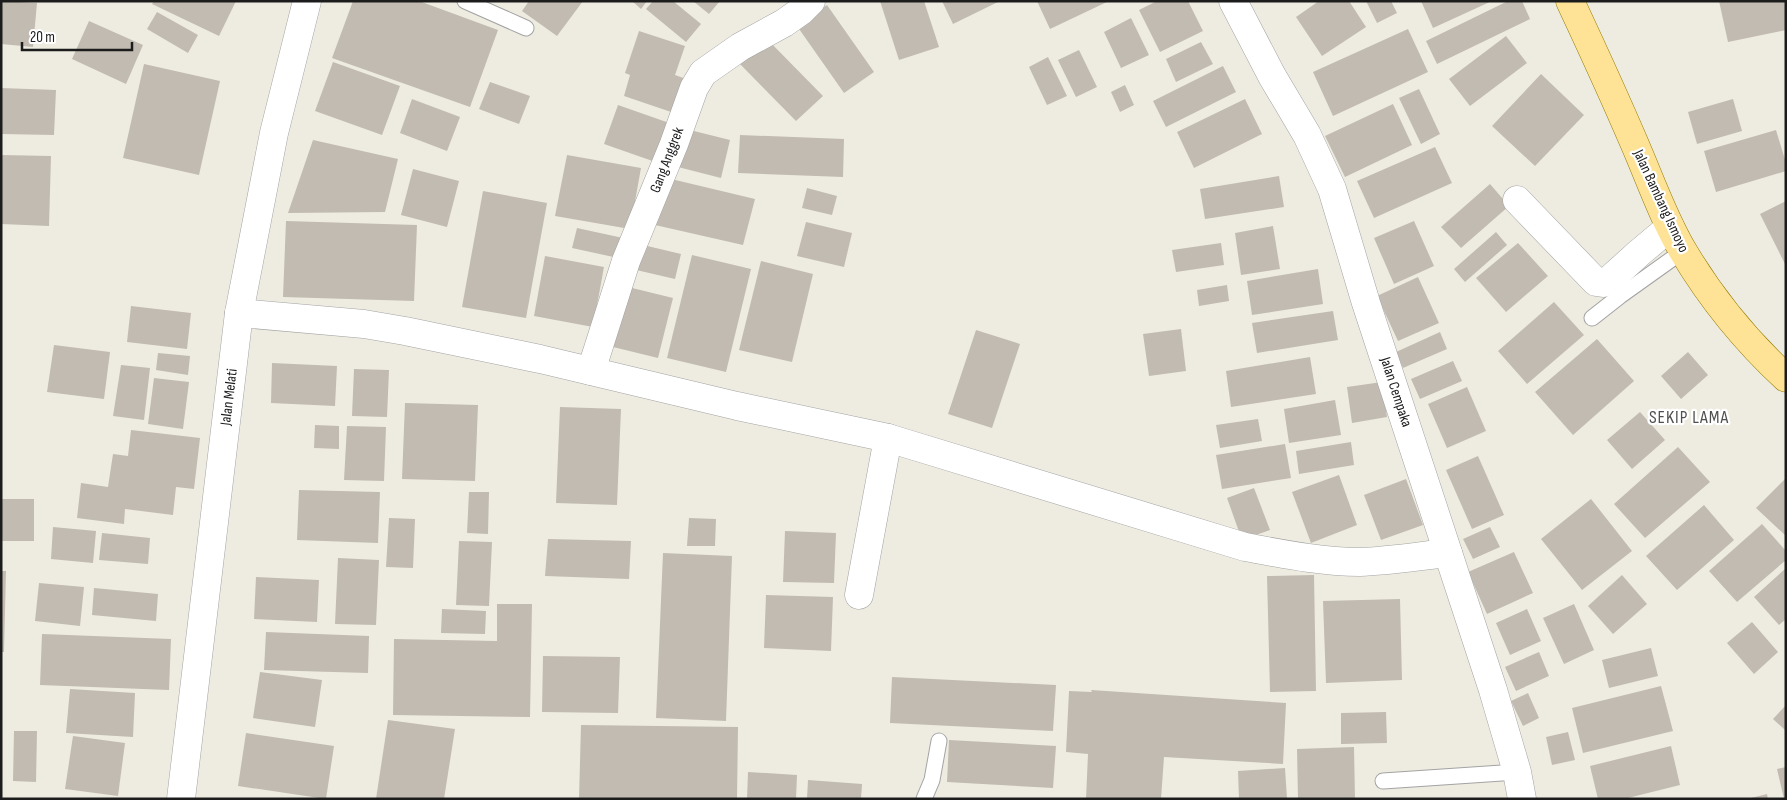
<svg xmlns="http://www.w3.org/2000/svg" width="1787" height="800" font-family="'Sofia Sans Condensed',sans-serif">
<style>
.building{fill:#c2bbb1}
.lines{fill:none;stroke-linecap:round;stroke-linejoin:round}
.service-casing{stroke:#a3a3a3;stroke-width:17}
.minor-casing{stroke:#a3a3a3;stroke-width:29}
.primary-casing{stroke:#947c00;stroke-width:29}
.service{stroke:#fff;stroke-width:15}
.minor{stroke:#fff;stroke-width:28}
.primary{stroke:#fee396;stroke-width:28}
.labels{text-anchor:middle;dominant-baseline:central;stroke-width:4.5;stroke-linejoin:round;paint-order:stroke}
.street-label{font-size:15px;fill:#1c1c1c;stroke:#fff}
.quarter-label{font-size:18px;letter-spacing:1px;fill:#4f4f4f;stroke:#fff}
</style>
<rect width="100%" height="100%" fill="#eeece1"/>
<g class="building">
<path d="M 1,1 L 37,3 L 33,47 L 1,44 Z"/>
<path d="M 154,1 L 236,1 L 219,36 L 152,4 Z"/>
<path d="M 353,1 L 419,1 L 498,30 L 470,107 L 332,58 Z"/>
<path d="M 529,1 L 583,1 L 557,36 L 522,11 Z"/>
<path d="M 632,1 L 647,1 L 641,9 Z"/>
<path d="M 653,1 L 673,1 L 701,24 L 686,42 L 646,9 Z"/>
<path d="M 693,1 L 720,1 L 709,14 Z"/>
<path d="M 880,1 L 924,1 L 939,47 L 899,60 Z"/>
<path d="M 942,1 L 1000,1 L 953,24 Z"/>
<path d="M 1037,1 L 1109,1 L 1050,29 Z"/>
<path d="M 1157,1 L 1188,1 L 1203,31 L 1160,52 L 1139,10 Z"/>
<path d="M 1319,1 L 1349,1 L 1366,27 L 1322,56 L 1296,17 Z"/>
<path d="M 1366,1 L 1391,1 L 1397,13 L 1377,23 Z"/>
<path d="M 1421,1 L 1492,1 L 1433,28 Z"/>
<path d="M 1508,1 L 1522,1 L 1530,19 L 1437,64 L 1426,41 Z"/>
<path d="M 1719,1 L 1786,1 L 1786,30 L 1728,42 Z"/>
<path d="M 827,5 L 874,72 L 844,93 L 797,26 Z"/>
<path d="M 157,12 L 198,35 L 188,53 L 147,29 Z"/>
<path d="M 1131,18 L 1149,55 L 1121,68 L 1104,32 Z"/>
<path d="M 89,21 L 143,45 L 126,84 L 72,59 Z"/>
<path d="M 1408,29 L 1428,72 L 1333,116 L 1313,72 Z"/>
<path d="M 639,31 L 685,46 L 675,75 L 689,80 L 677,114 L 624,96 L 630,75 L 625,73 Z"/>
<path d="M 1506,36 L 1527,63 L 1470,106 L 1449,79 Z"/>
<path d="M 766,38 L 823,96 L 796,121 L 740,64 Z"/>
<path d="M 1201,42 L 1213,64 L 1176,82 L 1166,59 Z"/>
<path d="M 1079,50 L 1097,87 L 1076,97 L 1058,60 Z"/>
<path d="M 1048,57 L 1067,96 L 1047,105 L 1029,67 Z"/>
<path d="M 333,62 L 400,86 L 382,135 L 315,111 Z"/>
<path d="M 144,64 L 220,81 L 199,175 L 123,158 Z"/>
<path d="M 1223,66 L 1236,92 L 1166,127 L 1153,101 Z"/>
<path d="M 1541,74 L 1584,115 L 1535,166 L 1492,126 Z"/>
<path d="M 490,82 L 530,96 L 519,124 L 479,109 Z"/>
<path d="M 1125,85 L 1134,105 L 1120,112 L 1111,92 Z"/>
<path d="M 1,88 L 56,90 L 54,135 L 1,134 Z"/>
<path d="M 1419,89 L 1440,134 L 1421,144 L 1399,98 Z"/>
<path d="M 412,99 L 460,117 L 447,151 L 400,133 Z"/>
<path d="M 1245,99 L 1262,134 L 1194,168 L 1177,132 Z"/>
<path d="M 1733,99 L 1742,131 L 1697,144 L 1688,112 Z"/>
<path d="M 1393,104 L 1412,145 L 1345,177 L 1325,136 Z"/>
<path d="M 618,105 L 675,125 L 661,164 L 604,144 Z"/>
<path d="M 686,129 L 730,140 L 721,178 L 678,167 Z"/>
<path d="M 1776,130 L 1786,163 L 1786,171 L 1716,192 L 1704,151 Z"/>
<path d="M 740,135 L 844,139 L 843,177 L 738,173 Z"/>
<path d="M 313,140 L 398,159 L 385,212 L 288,213 Z"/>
<path d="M 1435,147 L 1452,183 L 1374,218 L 1357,181 Z"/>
<path d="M 1,155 L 51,156 L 49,226 L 1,224 Z"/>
<path d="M 567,155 L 641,168 L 630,229 L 555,216 Z"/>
<path d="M 413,169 L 459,181 L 447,227 L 401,215 Z"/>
<path d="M 1279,176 L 1284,207 L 1205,219 L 1200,189 Z"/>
<path d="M 667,178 L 755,199 L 743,245 L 655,225 Z"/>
<path d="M 1490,184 L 1509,206 L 1461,248 L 1441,227 Z"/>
<path d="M 807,188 L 837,196 L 832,215 L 802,208 Z"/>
<path d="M 483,191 L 547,203 L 526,318 L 462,307 Z"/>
<path d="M 1786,201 L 1786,266 L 1760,214 Z"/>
<path d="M 286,221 L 417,225 L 414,301 L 283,297 Z"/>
<path d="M 1414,221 L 1434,266 L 1394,284 L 1374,238 Z"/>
<path d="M 806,222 L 852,233 L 844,267 L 797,256 Z"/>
<path d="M 1273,226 L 1280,269 L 1241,275 L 1235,233 Z"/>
<path d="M 577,228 L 623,238 L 618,258 L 572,248 Z"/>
<path d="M 1496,232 L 1507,245 L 1465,282 L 1454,269 Z"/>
<path d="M 1221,243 L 1224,265 L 1176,272 L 1172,250 Z"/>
<path d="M 1518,243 L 1548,276 L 1506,312 L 1476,278 Z"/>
<path d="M 639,244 L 681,254 L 675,279 L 632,269 Z"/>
<path d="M 692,255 L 751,269 L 726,372 L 667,358 Z"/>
<path d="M 545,256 L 604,267 L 593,327 L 534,316 Z"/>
<path d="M 761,261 L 813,274 L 792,362 L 739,350 Z"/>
<path d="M 1318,269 L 1323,304 L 1252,315 L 1247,281 Z"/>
<path d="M 1418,277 L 1439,323 L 1398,341 L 1377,296 Z"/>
<path d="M 1227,285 L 1229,301 L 1199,306 L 1197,290 Z"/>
<path d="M 624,286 L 673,298 L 658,358 L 609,346 Z"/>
<path d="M 1554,302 L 1584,335 L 1527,384 L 1498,351 Z"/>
<path d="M 131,306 L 191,313 L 187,349 L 127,342 Z"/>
<path d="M 1333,311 L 1338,340 L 1257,353 L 1252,323 Z"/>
<path d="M 1181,329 L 1186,371 L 1149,376 L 1143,334 Z"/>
<path d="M 976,330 L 1020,344 L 992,428 L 948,414 Z"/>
<path d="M 1440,332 L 1447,349 L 1403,368 L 1396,352 Z"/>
<path d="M 1597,339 L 1634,381 L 1573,435 L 1535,392 Z"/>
<path d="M 54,345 L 110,352 L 104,399 L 47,392 Z"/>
<path d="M 1688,352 L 1708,375 L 1681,399 L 1661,376 Z"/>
<path d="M 158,353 L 190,356 L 188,375 L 156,370 Z"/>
<path d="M 1310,357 L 1316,394 L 1231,407 L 1226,371 Z"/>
<path d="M 1453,361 L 1462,381 L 1420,399 L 1411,379 Z"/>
<path d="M 272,363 L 337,366 L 335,406 L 271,403 Z"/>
<path d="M 121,365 L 150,368 L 144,420 L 113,416 Z"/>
<path d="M 354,369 L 389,370 L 387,417 L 352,416 Z"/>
<path d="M 154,378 L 189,382 L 183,429 L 148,424 Z"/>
<path d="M 1382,382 L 1387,417 L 1352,423 L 1347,387 Z"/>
<path d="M 1467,387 L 1486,431 L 1447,448 L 1428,404 Z"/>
<path d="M 1335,400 L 1341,435 L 1289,443 L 1284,409 Z"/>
<path d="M 405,403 L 478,405 L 475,481 L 402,479 Z"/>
<path d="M 560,407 L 621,409 L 617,505 L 556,503 Z"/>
<path d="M 1640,412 L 1665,440 L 1632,469 L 1607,440 Z"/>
<path d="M 1258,419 L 1262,441 L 1220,448 L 1216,425 Z"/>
<path d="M 315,425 L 339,426 L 339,449 L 314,448 Z"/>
<path d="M 347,426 L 386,427 L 384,481 L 344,480 Z"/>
<path d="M 131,430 L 200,438 L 194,489 L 176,487 L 173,515 L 125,509 L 124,524 L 77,518 L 81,483 L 108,487 L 113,454 L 128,456 Z"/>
<path d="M 1351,442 L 1354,465 L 1299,474 L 1296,451 Z"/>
<path d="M 1285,444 L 1291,478 L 1222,489 L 1216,455 Z"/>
<path d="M 1678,447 L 1710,482 L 1645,538 L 1614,504 Z"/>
<path d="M 1478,456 L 1504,515 L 1472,529 L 1446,470 Z"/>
<path d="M 1339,475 L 1357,525 L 1311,543 L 1292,492 Z"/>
<path d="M 1786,478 L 1786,536 L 1756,508 Z"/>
<path d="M 1406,479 L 1423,525 L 1381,540 L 1364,495 Z"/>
<path d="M 1254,488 L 1270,530 L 1242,540 L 1227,498 Z"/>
<path d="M 299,490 L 380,492 L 378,543 L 297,540 Z"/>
<path d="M 469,492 L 489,492 L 488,534 L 467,533 Z"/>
<rect x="1" y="499" width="33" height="42"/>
<path d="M 1591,499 L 1632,551 L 1582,590 L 1541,539 Z"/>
<path d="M 1704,505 L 1734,540 L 1677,590 L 1646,556 Z"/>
<path d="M 389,518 L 415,519 L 413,568 L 386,567 Z"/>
<path d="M 689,518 L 716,519 L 715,546 L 687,546 Z"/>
<path d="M 1762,524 L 1786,551 L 1786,560 L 1737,602 L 1709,571 Z"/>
<path d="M 53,527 L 96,531 L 93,563 L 51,559 Z"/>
<path d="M 1490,527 L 1500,547 L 1473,559 L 1463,539 Z"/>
<path d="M 785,531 L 836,533 L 834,583 L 783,582 Z"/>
<path d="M 102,533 L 150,538 L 148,564 L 99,560 Z"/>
<path d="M 548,539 L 631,541 L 629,579 L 545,576 Z"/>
<path d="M 459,541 L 492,542 L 489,606 L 456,605 Z"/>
<path d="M 1514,552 L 1533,593 L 1487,614 L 1468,572 Z"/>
<path d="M 663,553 L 732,556 L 726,721 L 656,718 Z"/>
<path d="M 338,558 L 379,560 L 376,625 L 335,624 Z"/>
<path d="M 1786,568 L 1786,619 L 1779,625 L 1754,597 Z"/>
<path d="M 1,571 L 6,571 L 4,652 L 1,652 Z"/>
<path d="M 1314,575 L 1316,691 L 1270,692 L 1267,576 Z"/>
<path d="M 1622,575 L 1647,604 L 1613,634 L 1588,606 Z"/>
<path d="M 256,577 L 319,580 L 317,622 L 254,619 Z"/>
<path d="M 39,583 L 84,587 L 80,626 L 35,621 Z"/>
<path d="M 94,588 L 158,594 L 156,621 L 92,615 Z"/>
<path d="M 766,595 L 833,597 L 831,651 L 764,648 Z"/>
<path d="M 1400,599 L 1402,680 L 1326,683 L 1323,601 Z"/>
<path d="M 497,604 L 532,604 L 530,717 L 393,715 L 394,639 L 497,641 Z"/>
<path d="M 1574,604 L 1594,650 L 1564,664 L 1543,618 Z"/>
<path d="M 442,609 L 486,611 L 485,634 L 441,633 Z"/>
<path d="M 1527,609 L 1541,641 L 1510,655 L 1496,623 Z"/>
<path d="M 1752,622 L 1778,652 L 1754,674 L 1727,643 Z"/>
<path d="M 266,632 L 369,636 L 368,673 L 264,670 Z"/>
<path d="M 42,634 L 171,639 L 169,690 L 40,685 Z"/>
<path d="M 1651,648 L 1658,676 L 1609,688 L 1602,660 Z"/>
<path d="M 1539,652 L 1549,676 L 1516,691 L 1505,667 Z"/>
<path d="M 543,656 L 620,657 L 618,713 L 542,712 Z"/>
<path d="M 260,672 L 322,680 L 315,727 L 253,718 Z"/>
<path d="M 892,677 L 1056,685 L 1053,731 L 890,723 Z"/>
<path d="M 1661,686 L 1673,731 L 1583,753 L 1572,708 Z"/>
<path d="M 70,689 L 135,693 L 133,737 L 66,733 Z"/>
<path d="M 1091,690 L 1286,703 L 1283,764 L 1164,757 L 1161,799 L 1086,799 L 1088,754 L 1066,752 L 1069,691 L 1092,692 Z"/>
<path d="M 1528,693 L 1539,718 L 1523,726 L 1511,701 Z"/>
<path d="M 1786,705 L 1786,731 L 1773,719 Z"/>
<path d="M 1386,712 L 1387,743 L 1341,744 L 1341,713 Z"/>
<path d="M 388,720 L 455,729 L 444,799 L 376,799 Z"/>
<path d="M 581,725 L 738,727 L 737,799 L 579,799 Z"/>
<path d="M 14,731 L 37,731 L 36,782 L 13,781 Z"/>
<path d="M 1568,732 L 1575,760 L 1552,765 L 1546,737 Z"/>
<path d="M 246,733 L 334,746 L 326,799 L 238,786 Z"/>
<path d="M 73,736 L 125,743 L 118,796 L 65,789 Z"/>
<path d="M 949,740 L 1056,746 L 1053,788 L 947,782 Z"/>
<path d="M 1671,746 L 1680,785 L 1624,799 L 1598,799 L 1590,766 Z"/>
<path d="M 1354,747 L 1355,799 L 1298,799 L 1297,749 Z"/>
<path d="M 1786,767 L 1786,799 L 1784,799 L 1777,769 Z"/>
<path d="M 1285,768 L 1287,799 L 1239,799 L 1238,771 Z"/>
<path d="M 748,772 L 797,775 L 796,799 L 747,799 Z"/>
<path d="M 808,780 L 862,784 L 861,799 L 807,799 Z"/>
<path d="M 1767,794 L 1768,799 L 1751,799 L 1751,798 Z"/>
</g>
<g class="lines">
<g class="service-casing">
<g id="service">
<path d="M 465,1 L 526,28"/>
<path d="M 1592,318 L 1620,296 L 1683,251"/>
<path d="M 1383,781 L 1517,772"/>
<path d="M 924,799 L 932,780 L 939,741"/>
</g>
</g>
<g class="minor-casing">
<g id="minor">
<path d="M 1233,1 L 1272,76 L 1307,135 L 1332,189 L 1366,303 L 1493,690 L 1517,772 L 1522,799"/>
<path d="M 1517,200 L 1596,282 L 1603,283 L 1608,281 L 1639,253 L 1670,227"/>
<path d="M 239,313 L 364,324 L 405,331 L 540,359 L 737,406 L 888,438 L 1245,547 C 1283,554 1322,562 1360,562 C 1389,561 1419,556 1448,553"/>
<path d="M 591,371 L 626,261 L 674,144 L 694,88 L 703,73 L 740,47 L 784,23 L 801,11 L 811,1"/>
<path d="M 859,595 L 888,438"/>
<path d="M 181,799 L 239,313 L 274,133 L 307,1"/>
</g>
</g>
<g class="primary-casing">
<path id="primary" d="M 1570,1 C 1593,50 1615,98 1636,147 C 1651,182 1664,219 1683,251 C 1711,298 1746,341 1786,378"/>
</g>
<use href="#service" class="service"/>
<use href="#minor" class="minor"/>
<use href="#primary" class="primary"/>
</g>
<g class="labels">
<g class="street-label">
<text transform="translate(667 160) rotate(-69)">Gang Anggrek</text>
<text transform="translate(1661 201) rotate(65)">Jalan Bambang Ismoyo</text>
<text transform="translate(1396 392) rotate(72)">Jalan Cempaka</text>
<text transform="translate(229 397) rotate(-83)">Jalan Melati</text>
</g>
<g class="quarter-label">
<text x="1689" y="417">SEKIP LAMA</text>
</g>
</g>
<rect width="1787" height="800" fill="none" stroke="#1c1c1c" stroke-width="5"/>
<path d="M22 42v8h110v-8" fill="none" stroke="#1c1c1c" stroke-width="2.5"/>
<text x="30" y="42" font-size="15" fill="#1c1c1c" stroke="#ffffff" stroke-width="4" paint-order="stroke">20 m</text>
</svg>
